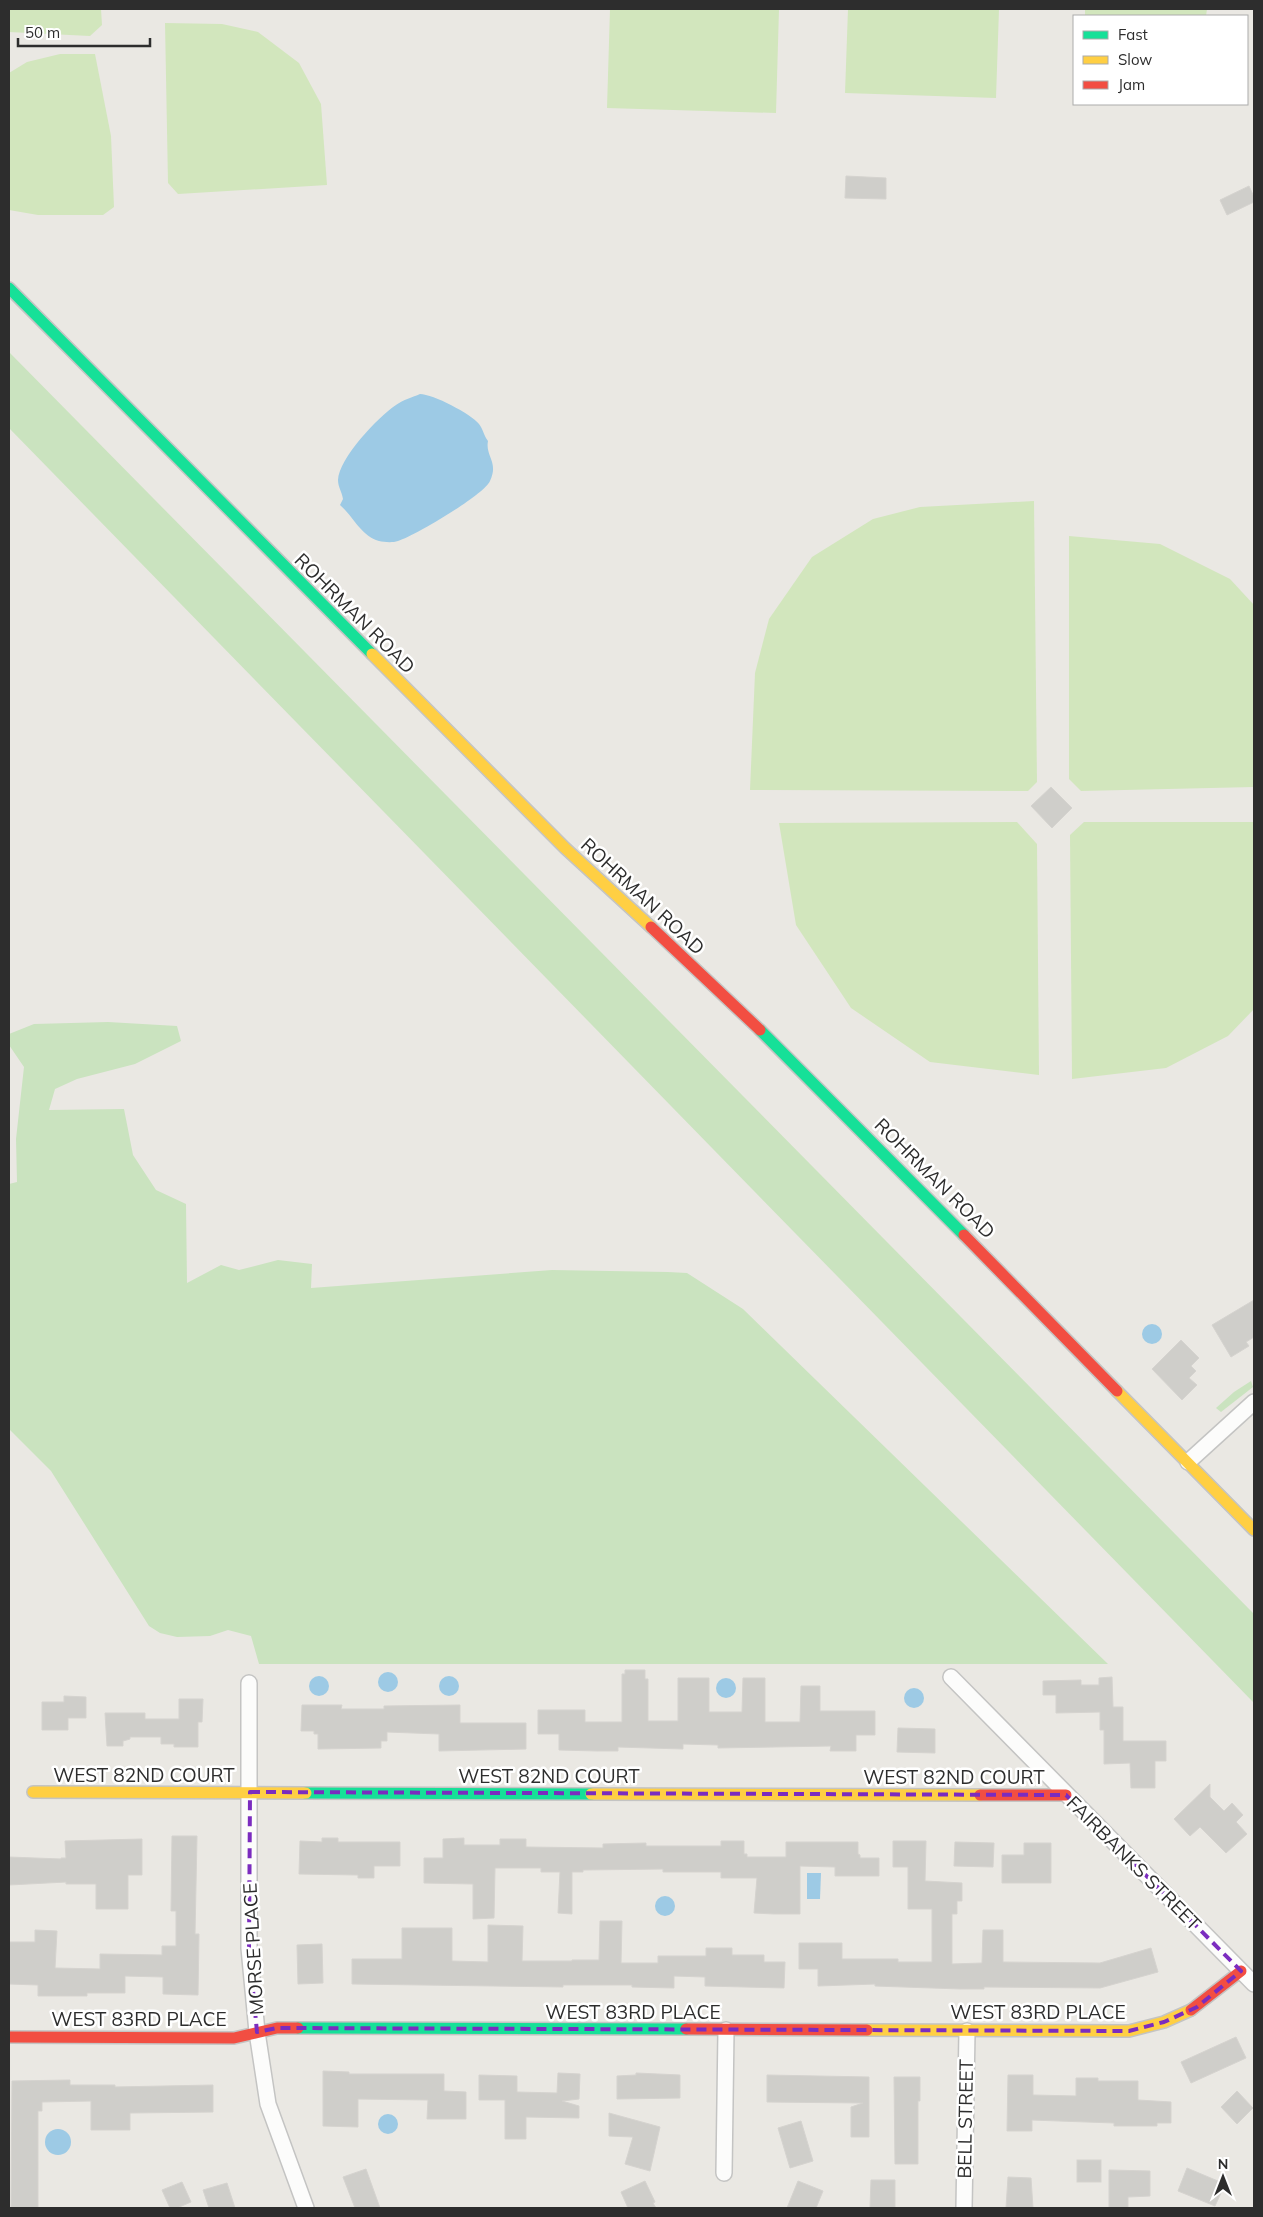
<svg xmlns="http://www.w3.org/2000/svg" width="1263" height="2217" font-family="Mulish,sans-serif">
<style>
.green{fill:#cae3bf}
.pitch{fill:#d2e6bd}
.water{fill:#9dcae5}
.building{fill:#cfceca;stroke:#d5d3cf}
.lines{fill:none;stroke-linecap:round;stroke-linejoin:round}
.street-casing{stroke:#c4c4c3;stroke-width:18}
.fast-casing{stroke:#c4c4c3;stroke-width:14}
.slow-casing{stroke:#c4c4c3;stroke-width:14}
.jam-casing{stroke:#c4c4c3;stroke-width:14}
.street{stroke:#fcfcfb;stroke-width:15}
.fast{stroke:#16e098;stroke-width:11}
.slow{stroke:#ffcf43;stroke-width:11}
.jam{stroke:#f24e42;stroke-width:11}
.marked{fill:none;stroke:#7b2cbf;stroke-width:4;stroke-dasharray:10 6;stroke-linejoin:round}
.labels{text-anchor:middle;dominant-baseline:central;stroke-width:5;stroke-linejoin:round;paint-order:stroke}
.street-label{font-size:19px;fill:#2d2d2d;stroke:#fff}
</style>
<rect width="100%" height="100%" fill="#eae8e3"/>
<g class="green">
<path d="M 9,352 L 1254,1614 L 1254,1703 L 9,428 Z"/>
<path d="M 108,1022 L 177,1026 L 181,1041 L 135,1064 L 77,1079 L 55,1089 L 49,1110 L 124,1109 L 133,1155 L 156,1190 L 186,1204 L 187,1283 L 221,1265 L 239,1270 L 278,1260 L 312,1264 L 311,1288 L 552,1270 L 668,1272 L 687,1273 L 743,1309 L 1108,1664 L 259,1664 L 251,1636 L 228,1630 L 210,1636 L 177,1637 L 160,1633 L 149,1626 L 51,1471 L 9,1429 L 9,1184 L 17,1182 L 16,1139 L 24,1067 L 9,1045 L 9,1034 L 34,1024 Z"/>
<path d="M 1251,1381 L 1253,1387 L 1221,1412 L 1216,1408 L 1234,1392 Z"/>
</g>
<g class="pitch">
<path d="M 9,9 L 101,9 L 102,25 L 90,36 L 9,32 Z"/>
<path d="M 610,9 L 779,9 L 776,113 L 607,108 Z"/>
<path d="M 848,9 L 999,9 L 996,98 L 845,93 Z"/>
<path d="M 1085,9 L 1207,9 L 1206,16 L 1085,16 Z"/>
<path d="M 165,23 L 222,24 L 258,32 L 299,63 L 321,104 L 327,185 L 178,194 L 168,183 Z"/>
<path d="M 60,54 L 95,54 L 111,136 L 114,207 L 103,215 L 38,215 L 9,210 L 9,73 L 27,62 Z"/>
<path d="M 1034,501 L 1037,782 L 1028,791 L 750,790 L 755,673 L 769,619 L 812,557 L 873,519 L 920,507 Z"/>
<path d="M 1069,536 L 1160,544 L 1230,579 L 1254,605 L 1254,787 L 1081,791 L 1069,779 Z"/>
<path d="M 1017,822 L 1037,844 L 1039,1075 L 930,1062 L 851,1008 L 796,925 L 779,823 Z"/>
<path d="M 1084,822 L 1254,822 L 1254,1009 L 1228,1036 L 1166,1068 L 1072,1079 L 1070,835 Z"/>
</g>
<g class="water">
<path d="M 420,394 C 433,394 471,414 479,424 C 483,429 484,436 488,441 C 485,456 499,462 490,481 C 484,495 414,536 398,541 C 392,543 384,542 379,541 C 361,536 353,516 340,505 L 343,499 C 342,492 338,487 338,480 C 339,458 378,417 396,405 C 403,400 413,397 420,394 Z"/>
<circle cx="1152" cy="1334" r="10"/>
<circle cx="388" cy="1682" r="10"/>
<circle cx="319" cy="1686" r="10"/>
<circle cx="449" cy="1686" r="10"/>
<circle cx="726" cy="1688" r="10"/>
<circle cx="914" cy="1698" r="10"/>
<path d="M 807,1873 L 821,1873 L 820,1899 L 807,1899 Z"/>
<circle cx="665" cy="1906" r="10"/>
<circle cx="388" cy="2124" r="10"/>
<circle cx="58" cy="2142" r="13"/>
</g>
<g class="building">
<path d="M 846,176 L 886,178 L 886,199 L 845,198 Z"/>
<path d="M 1249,186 L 1254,197 L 1254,202 L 1227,215 L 1220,200 Z"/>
<path d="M 1051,787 L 1072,808 L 1052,828 L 1031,806 Z"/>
<path d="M 1254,1300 L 1254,1337 L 1246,1342 L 1249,1346 L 1231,1357 L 1212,1325 Z"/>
<path d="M 1181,1340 L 1199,1358 L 1191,1366 L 1196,1371 L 1189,1378 L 1197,1385 L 1182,1400 L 1152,1369 Z"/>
<path d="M 625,1670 L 645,1670 L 645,1679 L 648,1679 L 648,1721 L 678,1721 L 678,1678 L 709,1678 L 709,1712 L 742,1712 L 743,1678 L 765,1678 L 765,1722 L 800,1722 L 801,1686 L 820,1686 L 820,1711 L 875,1711 L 875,1735 L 856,1735 L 856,1751 L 830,1751 L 831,1746 L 718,1748 L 718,1745 L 683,1744 L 683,1749 L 618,1747 L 618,1751 L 598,1751 L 559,1750 L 559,1734 L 538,1734 L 538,1710 L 585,1710 L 585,1722 L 622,1722 L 622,1674 L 625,1674 Z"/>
<path d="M 1112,1677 L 1113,1707 L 1123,1707 L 1123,1741 L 1166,1741 L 1166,1761 L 1155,1761 L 1155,1788 L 1131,1788 L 1130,1763 L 1104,1764 L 1104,1730 L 1100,1730 L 1100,1712 L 1056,1713 L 1056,1695 L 1043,1695 L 1043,1681 L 1081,1680 L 1081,1685 L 1099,1685 L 1099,1678 Z"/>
<path d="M 64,1696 L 86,1697 L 86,1718 L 68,1718 L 68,1730 L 42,1730 L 42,1702 L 64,1702 Z"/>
<path d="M 179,1699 L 203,1699 L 202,1722 L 198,1722 L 198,1747 L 174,1747 L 174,1744 L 161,1744 L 161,1737 L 130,1737 L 130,1739 L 123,1741 L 123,1746 L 107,1746 L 105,1713 L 145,1713 L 145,1719 L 179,1719 Z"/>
<path d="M 302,1705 L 342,1705 L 341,1709 L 384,1709 L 384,1706 L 460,1705 L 460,1723 L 526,1723 L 526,1749 L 439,1751 L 439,1734 L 387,1732 L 387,1741 L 381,1741 L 381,1748 L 318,1749 L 318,1734 L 314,1734 L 314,1731 L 301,1731 Z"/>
<path d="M 898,1728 L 935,1729 L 935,1753 L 897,1752 Z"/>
<path d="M 1210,1784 L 1210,1797 L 1224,1811 L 1232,1803 L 1243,1815 L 1236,1822 L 1247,1834 L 1226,1853 L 1200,1827 L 1190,1836 L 1174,1819 Z"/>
<path d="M 172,1836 L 197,1836 L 195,1934 L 199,1934 L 198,1995 L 163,1994 L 163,1977 L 125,1976 L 125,1993 L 87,1993 L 87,1996 L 38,1996 L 38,1985 L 9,1984 L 9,1942 L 35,1942 L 35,1930 L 57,1931 L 55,1968 L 100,1969 L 100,1954 L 162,1955 L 162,1946 L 176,1946 L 176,1911 L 171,1911 Z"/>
<path d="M 322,1838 L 338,1838 L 338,1842 L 400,1842 L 400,1866 L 374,1866 L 374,1878 L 358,1878 L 358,1875 L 299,1874 L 300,1841 L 322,1842 Z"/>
<path d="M 464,1838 L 464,1845 L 500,1845 L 500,1839 L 526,1839 L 526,1847 L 603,1848 L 603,1844 L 646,1843 L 646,1846 L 721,1846 L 721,1841 L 744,1841 L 744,1854 L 747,1854 L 747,1857 L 786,1857 L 786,1842 L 858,1842 L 858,1854 L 860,1855 L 860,1858 L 879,1858 L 879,1876 L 835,1876 L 835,1867 L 800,1866 L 800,1914 L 774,1914 L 754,1913 L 757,1878 L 721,1878 L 721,1872 L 663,1872 L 663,1869 L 583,1870 L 583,1872 L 572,1872 L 572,1914 L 558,1913 L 560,1872 L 541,1872 L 541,1868 L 495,1868 L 494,1918 L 473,1919 L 473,1884 L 424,1883 L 424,1858 L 443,1858 L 443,1839 Z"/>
<path d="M 142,1839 L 142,1875 L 128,1875 L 128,1909 L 96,1909 L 96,1884 L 66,1884 L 66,1882 L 9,1885 L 9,1857 L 61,1859 L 61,1858 L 66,1858 L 65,1841 Z"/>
<path d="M 893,1841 L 926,1841 L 925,1881 L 962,1883 L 962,1901 L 957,1901 L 957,1914 L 952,1914 L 952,1964 L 982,1963 L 983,1930 L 1003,1930 L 1003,1962 L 1100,1963 L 1151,1948 L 1158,1972 L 1100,1988 L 984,1987 L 984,1989 L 961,1989 L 875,1986 L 875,1984 L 818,1986 L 818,1969 L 799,1969 L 799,1943 L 842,1943 L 842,1959 L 898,1959 L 898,1962 L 932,1962 L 932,1909 L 908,1909 L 908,1867 L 893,1867 Z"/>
<path d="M 955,1842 L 994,1843 L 993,1867 L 954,1866 Z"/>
<path d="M 1024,1843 L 1051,1843 L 1051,1883 L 1002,1883 L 1002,1855 L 1024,1855 Z"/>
<path d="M 600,1921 L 622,1921 L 621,1963 L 658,1963 L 658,1956 L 706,1956 L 706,1948 L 732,1948 L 732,1955 L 764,1955 L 764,1962 L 785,1962 L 784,1988 L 705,1986 L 705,1977 L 674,1976 L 674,1988 L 632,1987 L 632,1985 L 563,1985 L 563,1987 L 352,1984 L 352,1959 L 402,1959 L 402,1928 L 452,1928 L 452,1961 L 488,1962 L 488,1925 L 523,1926 L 522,1961 L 572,1961 L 572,1960 L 599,1960 Z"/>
<path d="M 322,1944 L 323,1983 L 298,1984 L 297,1945 Z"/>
<path d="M 1236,2037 L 1246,2058 L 1191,2083 L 1181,2062 Z"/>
<path d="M 323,2071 L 349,2072 L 349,2074 L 444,2074 L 444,2091 L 466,2092 L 466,2119 L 427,2119 L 428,2100 L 358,2099 L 358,2127 L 323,2126 Z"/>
<path d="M 558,2073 L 580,2074 L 579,2099 L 562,2101 L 579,2106 L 579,2118 L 526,2117 L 526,2139 L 505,2139 L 505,2100 L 479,2100 L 479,2075 L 517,2076 L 517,2092 L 557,2093 Z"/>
<path d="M 636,2073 L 680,2075 L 680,2098 L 617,2099 L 617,2076 L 636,2075 Z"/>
<path d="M 767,2075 L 869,2077 L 869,2137 L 851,2137 L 851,2107 L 863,2103 L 767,2102 Z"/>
<path d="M 1008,2075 L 1033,2075 L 1033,2095 L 1076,2096 L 1076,2078 L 1098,2078 L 1098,2081 L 1138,2081 L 1138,2100 L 1171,2102 L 1171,2123 L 1157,2123 L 1157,2126 L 1114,2126 L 1114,2123 L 1032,2120 L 1032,2131 L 1007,2131 Z"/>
<path d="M 894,2077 L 920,2077 L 920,2101 L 918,2101 L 918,2164 L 895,2164 Z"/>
<path d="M 70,2080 L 70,2085 L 115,2085 L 115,2087 L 213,2085 L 213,2112 L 130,2113 L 130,2130 L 91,2130 L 91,2101 L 42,2102 L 42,2111 L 38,2111 L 38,2208 L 11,2208 L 12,2081 Z"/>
<path d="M 1237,2091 L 1253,2108 L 1237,2124 L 1221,2107 Z"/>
<path d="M 609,2113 L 660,2127 L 650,2171 L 625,2164 L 633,2137 L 609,2136 Z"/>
<path d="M 801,2121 L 813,2161 L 790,2168 L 778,2128 Z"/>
<rect x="1077" y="2160" width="24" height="22"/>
<path d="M 1187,2168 L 1225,2184 L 1215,2206 L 1178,2191 Z"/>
<path d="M 366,2169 L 380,2208 L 355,2208 L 343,2177 Z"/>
<path d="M 1109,2170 L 1150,2171 L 1150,2196 L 1128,2197 L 1128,2208 L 1109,2208 Z"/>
<path d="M 1008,2177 L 1031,2178 L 1033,2208 L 1006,2208 Z"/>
<path d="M 871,2180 L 895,2180 L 895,2208 L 870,2208 Z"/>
<path d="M 645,2181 L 655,2202 L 653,2203 L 656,2208 L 628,2208 L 621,2192 Z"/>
<path d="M 798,2181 L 823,2191 L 816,2208 L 787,2208 Z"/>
<path d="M 182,2182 L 191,2202 L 177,2208 L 170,2208 L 162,2190 Z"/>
<path d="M 227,2183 L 235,2208 L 209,2208 L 203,2190 Z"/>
</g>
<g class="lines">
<g class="street-casing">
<g id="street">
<path d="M 1188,1462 L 1254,1402"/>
<path d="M 951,1677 L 1254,1984"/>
<path d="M 249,1683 L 249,1948 L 257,2032 L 268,2104 L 306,2208"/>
<path d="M 724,2173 L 726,2030"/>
<path d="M 964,2208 L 967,2031"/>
</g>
</g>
<g class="fast-casing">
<g id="fast">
<path d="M 9,288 L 372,654"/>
<path d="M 760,1030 L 964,1235"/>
<path d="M 306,1793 L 591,1794"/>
<path d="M 298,2028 L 686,2029"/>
</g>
</g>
<g class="slow-casing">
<g id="slow">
<path d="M 372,654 L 565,848 L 651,927"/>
<path d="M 1117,1391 L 1254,1530"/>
<path d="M 33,1792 L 306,1793"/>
<path d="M 591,1794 L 980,1795"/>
<path d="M 867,2030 L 1129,2031 L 1164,2022 L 1191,2010"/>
</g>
</g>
<g class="jam-casing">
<g id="jam">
<path d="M 651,927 L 760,1030"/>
<path d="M 964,1235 L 1117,1391"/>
<path d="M 980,1795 L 1066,1795"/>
<path d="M 1191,2010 L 1241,1971"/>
<path d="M 686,2029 L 867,2030"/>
<path d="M 9,2037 L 234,2038 L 277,2028 L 298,2028"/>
</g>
</g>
<use href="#street" class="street"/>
<use href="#fast" class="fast"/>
<use href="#slow" class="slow"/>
<use href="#jam" class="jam"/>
</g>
<path class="marked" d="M 250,1792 L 1066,1795 L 1241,1971 L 1197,2007 L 1164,2022 L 1129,2031 L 277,2028 L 257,2032 L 249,1948 Z"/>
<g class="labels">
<g class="street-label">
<text transform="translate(355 613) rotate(45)">ROHRMAN ROAD</text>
<text transform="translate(643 896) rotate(43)">ROHRMAN ROAD</text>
<text transform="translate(935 1178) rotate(45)">ROHRMAN ROAD</text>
<text x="144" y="1775">WEST 82ND COURT</text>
<text x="549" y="1776">WEST 82ND COURT</text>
<text x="954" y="1777">WEST 82ND COURT</text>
<text transform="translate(1134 1863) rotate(45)">FAIRBANKS STREET</text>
<text transform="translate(253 1949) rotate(-93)">MORSE PLACE</text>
<text x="633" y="2012">WEST 83RD PLACE</text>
<text x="1038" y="2012">WEST 83RD PLACE</text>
<text x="139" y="2019">WEST 83RD PLACE</text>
<text transform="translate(965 2119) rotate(-89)">BELL STREET</text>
</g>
</g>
<rect width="1263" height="2217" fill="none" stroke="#2d2d2d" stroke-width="20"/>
<rect x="1073" y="15" width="175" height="90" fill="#ffffff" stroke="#ababab"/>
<rect x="1083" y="31" width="25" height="8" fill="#16e098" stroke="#ababab"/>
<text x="1118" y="40" font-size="15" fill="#2d2d2d">Fast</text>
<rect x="1083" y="56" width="25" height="8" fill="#ffcf43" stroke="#ababab"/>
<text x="1118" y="65" font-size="15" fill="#2d2d2d">Slow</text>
<rect x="1083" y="81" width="25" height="8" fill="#f24e42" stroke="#ababab"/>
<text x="1118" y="90" font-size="15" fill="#2d2d2d">Jam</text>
<g transform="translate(1223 2177)" stroke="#ffffff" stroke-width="4" paint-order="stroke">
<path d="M0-4L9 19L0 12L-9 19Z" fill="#2d2d2d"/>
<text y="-8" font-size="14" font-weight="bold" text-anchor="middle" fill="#2d2d2d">N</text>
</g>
<path d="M18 38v8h132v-8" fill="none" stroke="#2d2d2d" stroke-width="2.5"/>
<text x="25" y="38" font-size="15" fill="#2d2d2d" stroke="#ffffff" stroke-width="4" paint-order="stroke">50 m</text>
</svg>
